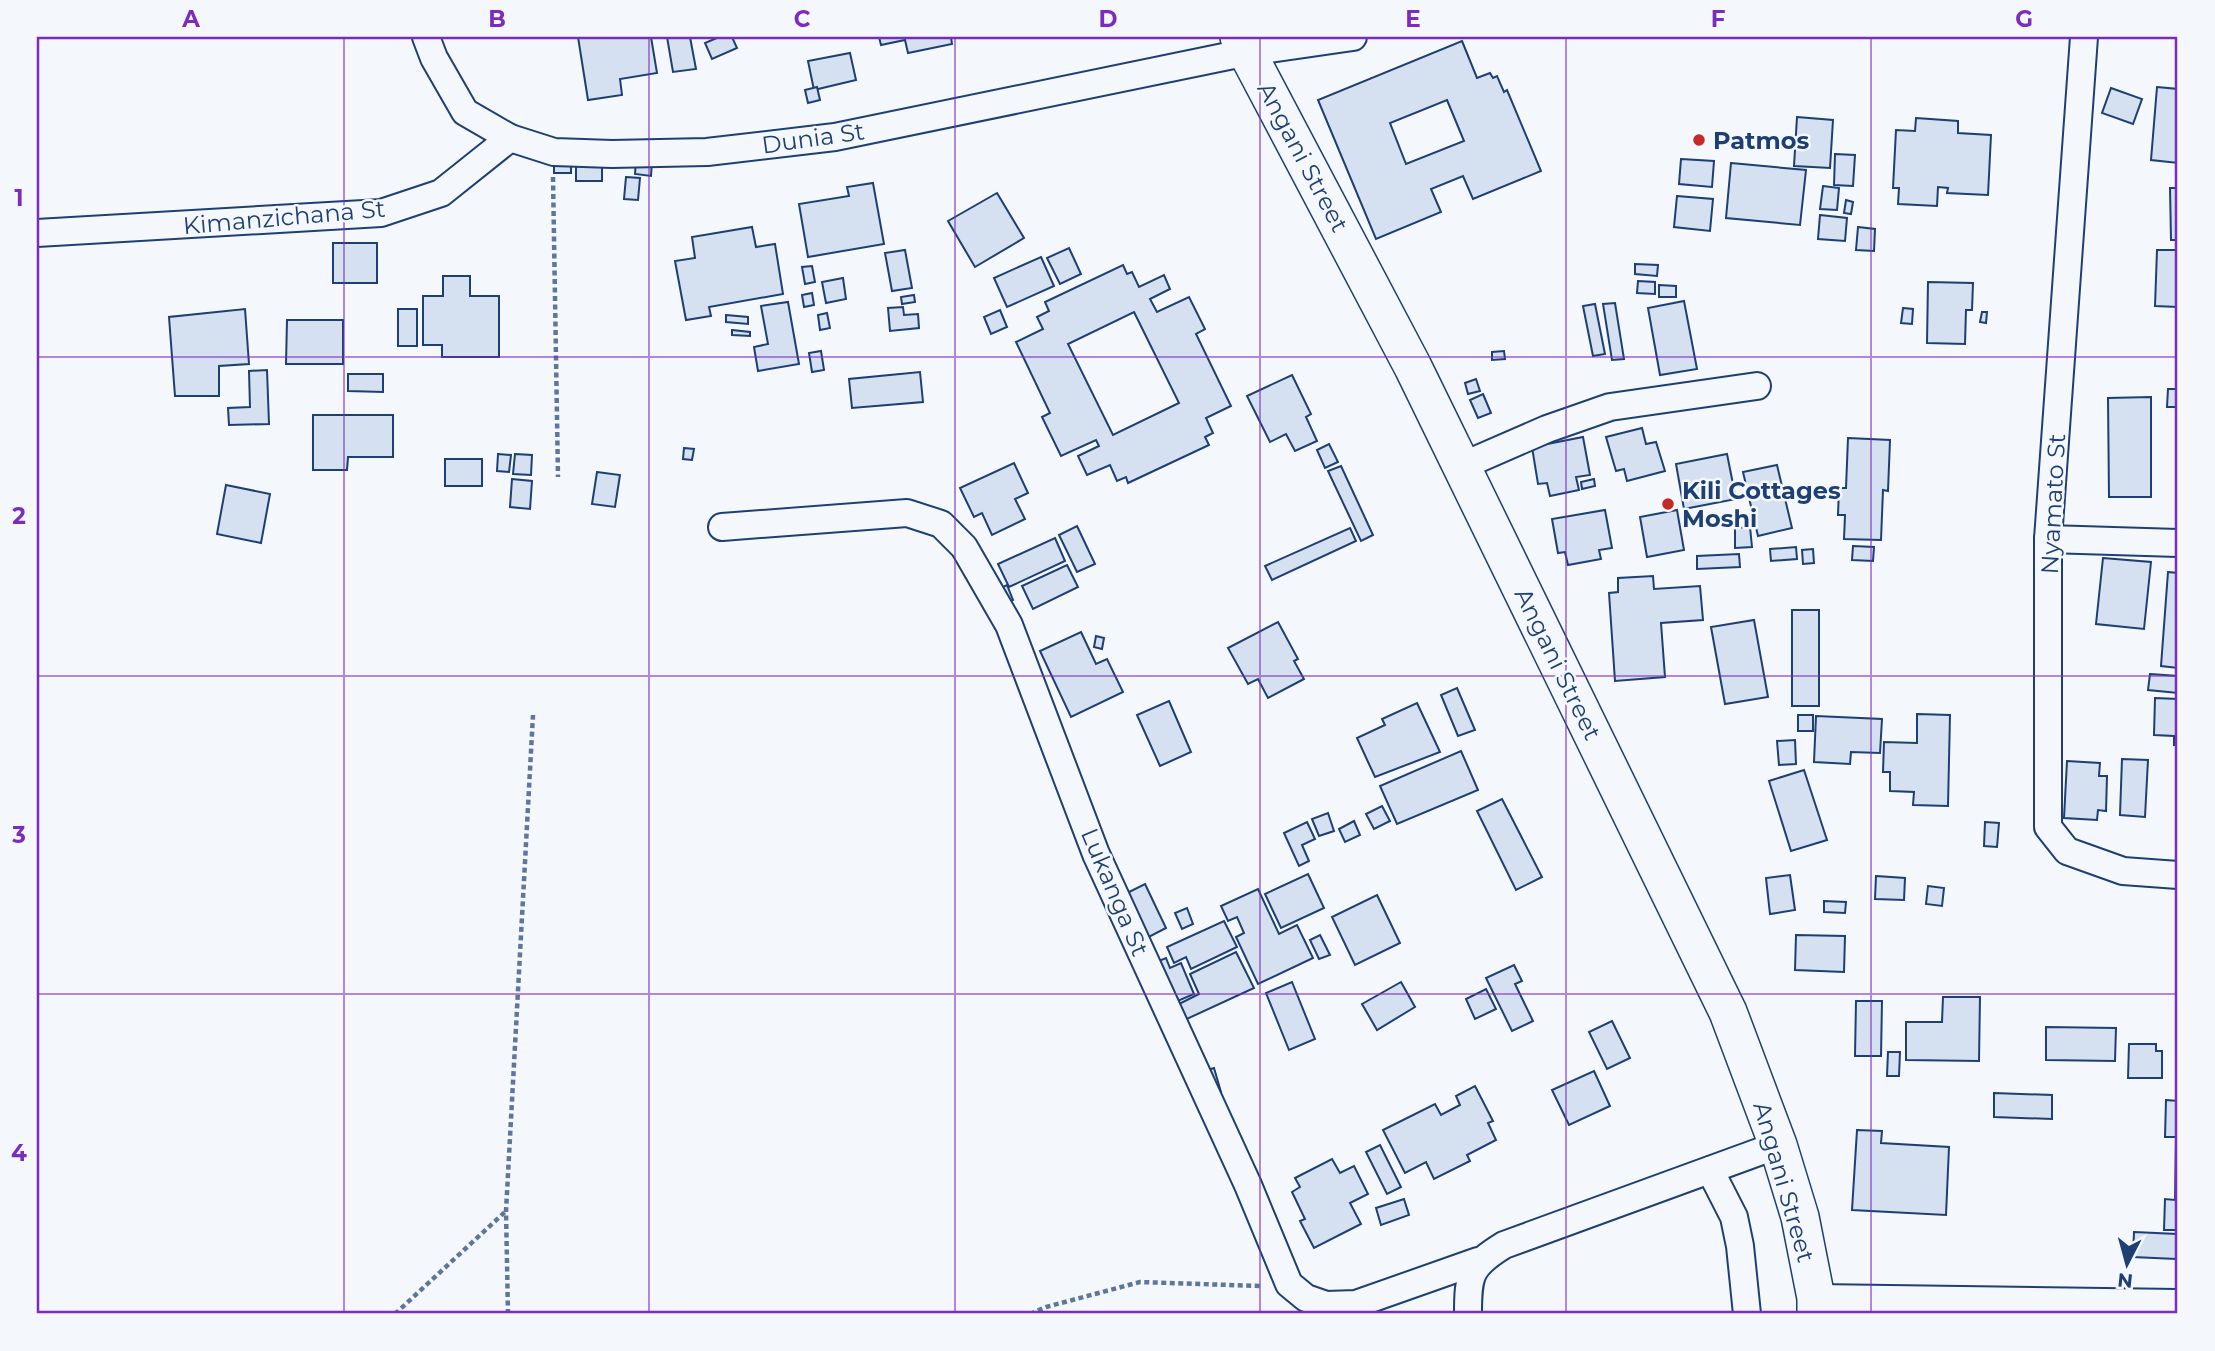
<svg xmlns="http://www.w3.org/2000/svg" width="2215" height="1351" font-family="Montserrat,sans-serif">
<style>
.building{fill:#d5e0f0;stroke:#1d3f73;stroke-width:2;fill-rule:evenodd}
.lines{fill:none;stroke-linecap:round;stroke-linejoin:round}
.street-casing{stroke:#1d3f73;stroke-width:30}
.secondary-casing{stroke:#1d3f73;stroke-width:40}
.path{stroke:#5e769c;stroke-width:4.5;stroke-dasharray:5 3.5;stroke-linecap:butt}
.street{stroke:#f4f7fb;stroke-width:26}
.secondary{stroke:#f4f7fb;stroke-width:37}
.grid{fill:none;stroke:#7b2cbf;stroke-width:2;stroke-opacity:0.55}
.poi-dot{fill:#c62828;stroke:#f4f7fb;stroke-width:2.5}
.labels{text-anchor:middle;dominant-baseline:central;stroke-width:5;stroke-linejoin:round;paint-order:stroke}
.street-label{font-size:24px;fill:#1d3f73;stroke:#f4f7fb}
.poi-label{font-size:24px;font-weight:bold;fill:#1d3f73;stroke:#f4f7fb;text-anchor:start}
.neatline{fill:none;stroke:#7b2cbf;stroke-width:2.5}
.grid-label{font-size:23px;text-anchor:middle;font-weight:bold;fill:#7b2cbf}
</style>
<rect width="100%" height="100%" fill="#f4f7fb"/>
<g class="building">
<path d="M 578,37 L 651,37 L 657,73 L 620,79 L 622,95 L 588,100 Z"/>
<path d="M 667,37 L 690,37 L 696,69 L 673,72 Z"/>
<path d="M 719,37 L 732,37 L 737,48 L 712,59 L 705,43 Z"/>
<path d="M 879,37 L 951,37 L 952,44 L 908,53 L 905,40 L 881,45 Z"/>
<path d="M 1462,41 L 1477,78 L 1490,73 L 1493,78 L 1497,76 L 1504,92 L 1507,90 L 1541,171 L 1473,199 L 1463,176 L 1431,189 L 1441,212 L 1376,239 L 1318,100 ZM 1447,100 L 1464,141 L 1406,164 L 1390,123 Z"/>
<path d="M 850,53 L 856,80 L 814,90 L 808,61 Z"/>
<path d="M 817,87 L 820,100 L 808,103 L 805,90 Z"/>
<path d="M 2157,87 L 2178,89 L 2178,163 L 2151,160 Z"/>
<path d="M 2111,88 L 2142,99 L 2133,124 L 2102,113 Z"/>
<path d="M 1797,117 L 1833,120 L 1830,168 L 1794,166 Z"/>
<path d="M 1916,118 L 1958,121 L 1958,133 L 1991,135 L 1988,195 L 1947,193 L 1948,188 L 1938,187 L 1937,206 L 1898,204 L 1899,188 L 1893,188 L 1896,130 L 1915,131 Z"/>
<path d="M 1835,154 L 1855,155 L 1853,186 L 1834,185 Z"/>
<path d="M 554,159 L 571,160 L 571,173 L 554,173 Z"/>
<path d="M 1681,159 L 1714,161 L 1712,187 L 1679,184 Z"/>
<rect x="576" y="160" width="26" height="21"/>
<path d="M 636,160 L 652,161 L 651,176 L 635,174 Z"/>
<path d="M 1731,163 L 1806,170 L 1800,225 L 1726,218 Z"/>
<path d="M 626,177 L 640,178 L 638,200 L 624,199 Z"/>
<path d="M 873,183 L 884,244 L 808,257 L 799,204 L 849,196 L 847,187 Z"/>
<path d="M 1823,186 L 1839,188 L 1837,210 L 1820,209 Z"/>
<path d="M 2170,188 L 2178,188 L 2178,240 L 2171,240 Z"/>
<path d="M 997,193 L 1024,238 L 975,267 L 948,221 Z"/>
<path d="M 1677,196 L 1713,199 L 1710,231 L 1674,227 Z"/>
<path d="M 1846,200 L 1853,202 L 1851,214 L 1844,213 Z"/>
<path d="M 1820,215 L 1847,218 L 1845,241 L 1818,239 Z"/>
<path d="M 752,227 L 756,247 L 775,244 L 783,294 L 709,307 L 711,316 L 686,320 L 675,261 L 695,258 L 692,237 Z"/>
<path d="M 1858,227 L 1875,229 L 1874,251 L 1856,250 Z"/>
<rect x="333" y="243" width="44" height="40"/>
<path d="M 1069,248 L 1081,274 L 1060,284 L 1047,258 Z"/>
<path d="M 905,250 L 912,288 L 892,291 L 885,253 Z"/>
<path d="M 2157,250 L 2178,250 L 2178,307 L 2155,306 Z"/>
<path d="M 1041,257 L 1054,286 L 1007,307 L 994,278 Z"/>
<path d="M 1635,264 L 1658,265 L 1657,276 L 1635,274 Z"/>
<path d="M 1123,265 L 1127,274 L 1132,272 L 1139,287 L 1164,275 L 1170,289 L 1150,299 L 1157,312 L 1189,297 L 1205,329 L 1196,334 L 1231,406 L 1206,418 L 1213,433 L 1205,437 L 1209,445 L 1128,483 L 1126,477 L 1117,481 L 1110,465 L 1087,475 L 1078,456 L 1099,446 L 1096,440 L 1061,456 L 1042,417 L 1050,413 L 1016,342 L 1043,329 L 1037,317 L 1049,311 L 1045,302 ZM 1134,312 L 1179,403 L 1113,435 L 1068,344 Z"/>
<path d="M 812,266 L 815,282 L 805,284 L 802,267 Z"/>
<path d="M 443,276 L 470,276 L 470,296 L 499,296 L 499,357 L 442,357 L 442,345 L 423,345 L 423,296 L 443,296 Z"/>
<path d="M 843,278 L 846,299 L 826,303 L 822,282 Z"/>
<path d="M 1638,281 L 1655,282 L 1655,294 L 1637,293 Z"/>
<path d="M 1928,282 L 1973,283 L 1972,310 L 1966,310 L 1965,344 L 1927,343 Z"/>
<path d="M 1659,285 L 1676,286 L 1676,297 L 1659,297 Z"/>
<path d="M 812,293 L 814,305 L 804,307 L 802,295 Z"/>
<path d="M 914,295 L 915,302 L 902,304 L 901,297 Z"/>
<path d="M 1684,301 L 1697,369 L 1660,375 L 1648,308 Z"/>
<path d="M 788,302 L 799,364 L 758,371 L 754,347 L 768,344 L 761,306 Z"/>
<path d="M 1615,303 L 1624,359 L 1612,360 L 1603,304 Z"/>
<path d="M 1595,304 L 1605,354 L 1593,356 L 1583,306 Z"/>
<path d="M 903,307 L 904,315 L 918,314 L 919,328 L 890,331 L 888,308 Z"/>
<path d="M 1903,308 L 1913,309 L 1912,324 L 1901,323 Z"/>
<path d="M 245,309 L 249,364 L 219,366 L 219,396 L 175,396 L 169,317 Z"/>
<rect x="398" y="309" width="19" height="37"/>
<path d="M 1000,310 L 1007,327 L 991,334 L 984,317 Z"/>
<path d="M 1982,312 L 1987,312 L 1986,323 L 1980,322 Z"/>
<path d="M 827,313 L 830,328 L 820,330 L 818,315 Z"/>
<path d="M 726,315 L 748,317 L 748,324 L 726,322 Z"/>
<path d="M 287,320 L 343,320 L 343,364 L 286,364 Z"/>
<path d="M 732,330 L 750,332 L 750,336 L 732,335 Z"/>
<path d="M 821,351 L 824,370 L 812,372 L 809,353 Z"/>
<path d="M 1504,351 L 1505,359 L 1492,360 L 1492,352 Z"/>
<path d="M 267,370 L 269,424 L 229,425 L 228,408 L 250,407 L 249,371 Z"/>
<path d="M 920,372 L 923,402 L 852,408 L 849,379 Z"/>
<path d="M 348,374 L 383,374 L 383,392 L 348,391 Z"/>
<path d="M 1292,375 L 1311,414 L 1306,417 L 1317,441 L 1295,451 L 1286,434 L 1270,442 L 1247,396 Z"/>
<path d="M 1476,379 L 1480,391 L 1468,394 L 1465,383 Z"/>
<path d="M 2168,389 L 2178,389 L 2178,407 L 2167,407 Z"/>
<path d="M 1483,394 L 1491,413 L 1478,418 L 1470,400 Z"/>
<path d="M 2151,397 L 2151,497 L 2109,497 L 2108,398 Z"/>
<path d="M 313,415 L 393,415 L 393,457 L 348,457 L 347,470 L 313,470 Z"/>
<path d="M 1642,428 L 1646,444 L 1656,442 L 1665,471 L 1627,481 L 1624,469 L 1616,471 L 1606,437 Z"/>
<path d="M 1583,437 L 1590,475 L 1576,477 L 1579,490 L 1550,496 L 1547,483 L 1538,484 L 1532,447 Z"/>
<path d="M 1848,438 L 1890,440 L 1888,491 L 1883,490 L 1881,540 L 1844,539 L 1845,515 L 1838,515 L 1839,488 L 1846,488 Z"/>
<path d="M 1329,444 L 1338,462 L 1325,468 L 1317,450 Z"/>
<path d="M 684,448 L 694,449 L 692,460 L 683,459 Z"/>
<path d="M 498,454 L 511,455 L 509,472 L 497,471 Z"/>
<path d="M 515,454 L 532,455 L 531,475 L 513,474 Z"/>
<path d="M 1727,454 L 1736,499 L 1684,509 L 1676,464 Z"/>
<rect x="445" y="459" width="37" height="27"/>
<path d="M 1014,463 L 1028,493 L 1015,499 L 1025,519 L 992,535 L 982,513 L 974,517 L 960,488 Z"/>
<path d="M 1777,465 L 1792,528 L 1758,536 L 1743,472 Z"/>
<path d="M 1341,466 L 1373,535 L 1361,541 L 1328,471 Z"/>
<path d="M 597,472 L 620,475 L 615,507 L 592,504 Z"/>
<path d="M 512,479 L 532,481 L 530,509 L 510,507 Z"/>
<path d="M 1594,479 L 1595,486 L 1582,489 L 1581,482 Z"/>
<path d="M 226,485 L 270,494 L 261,543 L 217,534 Z"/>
<path d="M 1605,510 L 1612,548 L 1599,550 L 1601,559 L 1568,565 L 1565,552 L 1558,553 L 1552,519 Z"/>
<path d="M 1677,510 L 1684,550 L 1647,557 L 1640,517 Z"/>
<path d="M 1077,526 L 1095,564 L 1077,572 L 1059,535 Z"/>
<path d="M 1750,527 L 1752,547 L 1735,548 L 1735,528 Z"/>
<path d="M 1350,528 L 1356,541 L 1272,580 L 1265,566 Z"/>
<path d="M 1055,538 L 1065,561 L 1009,587 L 998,564 Z"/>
<path d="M 1853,546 L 1874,547 L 1873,561 L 1852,560 Z"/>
<path d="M 1796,547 L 1797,559 L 1771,561 L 1770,549 Z"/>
<path d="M 1813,549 L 1814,563 L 1803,564 L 1802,550 Z"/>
<path d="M 1739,554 L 1740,567 L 1697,569 L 1697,556 Z"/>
<path d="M 2103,558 L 2151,562 L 2144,629 L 2096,624 Z"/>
<path d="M 1067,565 L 1078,587 L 1033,609 L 1022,586 Z"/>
<path d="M 2168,572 L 2178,573 L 2178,668 L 2161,666 Z"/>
<path d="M 1653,576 L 1654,589 L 1700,586 L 1703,620 L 1661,623 L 1665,677 L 1615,681 L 1609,593 L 1618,592 L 1618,578 Z"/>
<path d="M 1007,585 L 1013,600 L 998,606 L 992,592 Z"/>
<rect x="1792" y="610" width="27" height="96"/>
<path d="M 1754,620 L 1768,697 L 1725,704 L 1711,627 Z"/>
<path d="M 1278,622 L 1298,659 L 1294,661 L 1304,679 L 1268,698 L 1258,679 L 1248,684 L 1228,648 Z"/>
<path d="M 1081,632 L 1096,664 L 1107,659 L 1123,692 L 1071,717 L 1040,651 Z"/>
<path d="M 1096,636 L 1104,638 L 1102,649 L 1094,647 Z"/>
<path d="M 2150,674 L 2178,676 L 2178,693 L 2148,690 Z"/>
<path d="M 1457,688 L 1475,730 L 1458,736 L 1441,695 Z"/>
<path d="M 2155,698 L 2178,699 L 2178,745 L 2174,745 L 2174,736 L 2154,735 Z"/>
<path d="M 1169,701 L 1191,752 L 1160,766 L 1137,715 Z"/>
<path d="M 1417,703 L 1440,752 L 1375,777 L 1357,738 L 1385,725 L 1382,719 Z"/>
<path d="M 1917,714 L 1950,715 L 1948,806 L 1913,805 L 1914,792 L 1890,791 L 1890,772 L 1883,772 L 1884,742 L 1917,743 Z"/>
<rect x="1798" y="715" width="15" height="16"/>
<path d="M 1816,716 L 1882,719 L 1880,753 L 1851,752 L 1850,764 L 1814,762 Z"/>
<path d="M 1795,740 L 1796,764 L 1779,765 L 1777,741 Z"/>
<path d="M 1461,751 L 1478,790 L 1397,824 L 1380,786 Z"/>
<path d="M 2122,759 L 2148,760 L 2145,817 L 2120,815 Z"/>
<path d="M 2067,761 L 2100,763 L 2099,776 L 2107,776 L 2106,811 L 2098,810 L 2097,820 L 2064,818 Z"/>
<path d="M 1804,770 L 1827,840 L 1791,851 L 1769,781 Z"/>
<path d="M 1502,799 L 1542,877 L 1516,890 L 1477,811 Z"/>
<path d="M 1382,806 L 1390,821 L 1374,829 L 1366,814 Z"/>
<path d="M 1328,813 L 1334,831 L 1319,836 L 1312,819 Z"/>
<path d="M 1354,821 L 1360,835 L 1345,842 L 1339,829 Z"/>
<path d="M 1307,822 L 1315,839 L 1302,845 L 1309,861 L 1299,866 L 1284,833 Z"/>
<path d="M 1985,822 L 1999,823 L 1997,847 L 1984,846 Z"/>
<path d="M 1308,874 L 1324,908 L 1281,928 L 1265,894 Z"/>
<path d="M 1790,875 L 1795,910 L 1770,914 L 1766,878 Z"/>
<path d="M 1876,876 L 1905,878 L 1904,900 L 1875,899 Z"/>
<path d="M 1145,884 L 1166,928 L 1145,939 L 1123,895 Z"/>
<path d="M 1928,886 L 1944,888 L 1942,906 L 1926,904 Z"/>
<path d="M 1258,889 L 1279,934 L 1297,925 L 1313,958 L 1258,984 L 1236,937 L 1244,933 L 1237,917 L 1228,921 L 1221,906 Z"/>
<path d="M 1377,895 L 1400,943 L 1355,965 L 1332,917 Z"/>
<path d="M 1824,901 L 1846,902 L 1845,913 L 1824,912 Z"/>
<path d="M 1187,908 L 1193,924 L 1182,929 L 1175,913 Z"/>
<path d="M 1224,921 L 1237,947 L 1191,969 L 1186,957 L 1174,963 L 1167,947 Z"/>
<path d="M 1320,935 L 1330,955 L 1319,959 L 1310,940 Z"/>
<path d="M 1796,935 L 1845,936 L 1844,972 L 1795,970 Z"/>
<path d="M 1236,952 L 1254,988 L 1178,1023 L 1171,1008 L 1199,994 L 1190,974 Z"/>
<path d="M 1166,958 L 1170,968 L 1181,963 L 1194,994 L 1166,1006 L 1149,965 Z"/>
<path d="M 1514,965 L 1522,981 L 1515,984 L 1533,1021 L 1512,1031 L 1486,978 Z"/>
<path d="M 1292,982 L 1315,1039 L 1289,1050 L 1266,993 Z"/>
<path d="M 1401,982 L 1415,1007 L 1377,1030 L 1362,1004 Z"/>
<path d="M 1486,989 L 1496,1009 L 1475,1019 L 1466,999 Z"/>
<path d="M 1943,997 L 1980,997 L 1979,1061 L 1906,1060 L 1906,1022 L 1942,1022 Z"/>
<path d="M 1856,1001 L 1882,1001 L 1881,1056 L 1855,1056 Z"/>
<path d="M 1612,1021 L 1630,1058 L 1607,1069 L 1589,1032 Z"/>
<path d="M 2046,1027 L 2116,1028 L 2115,1061 L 2046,1060 Z"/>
<path d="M 2129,1044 L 2156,1044 L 2156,1051 L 2162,1051 L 2162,1078 L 2128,1078 Z"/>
<path d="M 1888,1052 L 1900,1052 L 1899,1076 L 1887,1076 Z"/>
<path d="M 1214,1068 L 1221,1092 L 1208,1096 L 1201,1072 Z"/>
<path d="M 1594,1071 L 1610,1106 L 1569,1125 L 1552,1090 Z"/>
<path d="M 1475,1086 L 1493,1121 L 1488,1123 L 1496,1140 L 1467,1155 L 1470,1161 L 1434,1179 L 1426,1162 L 1405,1173 L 1383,1130 L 1435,1104 L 1441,1115 L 1460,1105 L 1456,1096 Z"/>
<path d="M 1994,1093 L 2052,1095 L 2052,1119 L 1994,1117 Z"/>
<path d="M 2166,1100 L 2178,1101 L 2178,1230 L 2164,1230 L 2165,1199 L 2175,1200 L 2176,1137 L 2165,1137 Z"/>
<path d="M 1857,1130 L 1882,1131 L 1881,1143 L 1949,1147 L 1946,1215 L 1852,1210 Z"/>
<path d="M 1380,1145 L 1401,1187 L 1387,1194 L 1366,1152 Z"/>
<path d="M 1332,1159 L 1340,1173 L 1354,1166 L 1368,1194 L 1350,1203 L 1361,1224 L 1314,1248 L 1300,1221 L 1305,1219 L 1292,1192 L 1300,1187 L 1295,1178 Z"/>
<path d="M 1404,1199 L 1409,1215 L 1381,1225 L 1376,1208 Z"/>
<path d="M 2134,1232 L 2177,1234 L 2176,1259 L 2133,1257 Z"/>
</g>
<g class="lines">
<g class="street-casing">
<g id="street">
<path d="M 426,37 L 434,58 L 465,112 L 510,138 L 554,152 L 612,154 L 707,152 L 835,137 L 1248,52 L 1353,37"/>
<path d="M 2084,37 L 2048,539 L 2048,827 L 2067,851 L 2123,871 L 2178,875"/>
<path d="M 37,233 L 381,213 L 441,193 L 510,138"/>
<path d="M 1462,466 L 1547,429 L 1610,407 L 1757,386"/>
<path d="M 722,527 L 907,513 L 941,524 L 964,547 L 1009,625 L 1096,854 L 1248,1185 L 1289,1284 L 1306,1298 L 1326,1305 L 1356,1304 L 1478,1261"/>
<path d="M 2048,539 L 2178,543"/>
<path d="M 1710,1170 L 1734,1217 L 1740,1246 L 1747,1314"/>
<path d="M 1816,1298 L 2178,1303"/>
<path d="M 1468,1314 C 1468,1274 1470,1266 1504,1245 L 1778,1145"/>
</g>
</g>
<g class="secondary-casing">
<path id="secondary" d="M 1239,37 L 1413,367 L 1728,1012 L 1778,1145 L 1800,1217 L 1816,1298 L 1816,1314"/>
</g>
<g class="path">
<path d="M 553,177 L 558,477"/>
<path d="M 395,1314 L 506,1211"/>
<path d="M 508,1314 L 506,1211 L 533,715"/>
<path d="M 1030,1314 L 1046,1307 L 1140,1282 L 1260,1286"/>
</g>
<use href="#street" class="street"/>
<use href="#secondary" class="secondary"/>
</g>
<path class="grid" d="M 344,37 L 344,1314M 649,37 L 649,1314M 955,37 L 955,1314M 1260,37 L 1260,1314M 1566,37 L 1566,1314M 1871,37 L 1871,1314M 37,357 L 2178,357M 37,676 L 2178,676M 37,994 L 2178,994"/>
<g class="poi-dot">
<circle cx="1699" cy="140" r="7"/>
<circle cx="1668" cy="504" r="7"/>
</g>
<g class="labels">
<g class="street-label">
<text transform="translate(813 138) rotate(-8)">Dunia St</text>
<text transform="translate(1303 157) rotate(62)">Angani Street</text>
<text transform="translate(284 217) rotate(-5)">Kimanzichana St</text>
<text transform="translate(2053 504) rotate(-87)">Nyamato St</text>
<text transform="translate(1558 664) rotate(64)">Angani Street</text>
<text transform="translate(1115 892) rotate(67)">Lukanga St</text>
<text transform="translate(1784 1182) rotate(74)">Angani Street</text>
</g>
<g class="poi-label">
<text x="1713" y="140">Patmos</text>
<text x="1682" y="490">Kili Cottages<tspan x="1682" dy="28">Moshi</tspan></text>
</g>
</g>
<rect width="2215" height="1351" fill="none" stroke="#f4f7fb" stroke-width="77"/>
<g transform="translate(2127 1264) rotate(186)" stroke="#f4f7fb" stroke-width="5" paint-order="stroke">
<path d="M0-5L12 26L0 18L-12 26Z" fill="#1d3f73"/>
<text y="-10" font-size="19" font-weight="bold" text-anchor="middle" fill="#1d3f73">N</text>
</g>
<rect x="38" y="38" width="2138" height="1274" class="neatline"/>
<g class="grid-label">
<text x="191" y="27">A</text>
<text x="497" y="27">B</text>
<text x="802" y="27">C</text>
<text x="1108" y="27">D</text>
<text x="1413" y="27">E</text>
<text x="1718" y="27">F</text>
<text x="2024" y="27">G</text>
<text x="19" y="206">1</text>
<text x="19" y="524">2</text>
<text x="19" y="843">3</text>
<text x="19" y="1161">4</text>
</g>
</svg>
